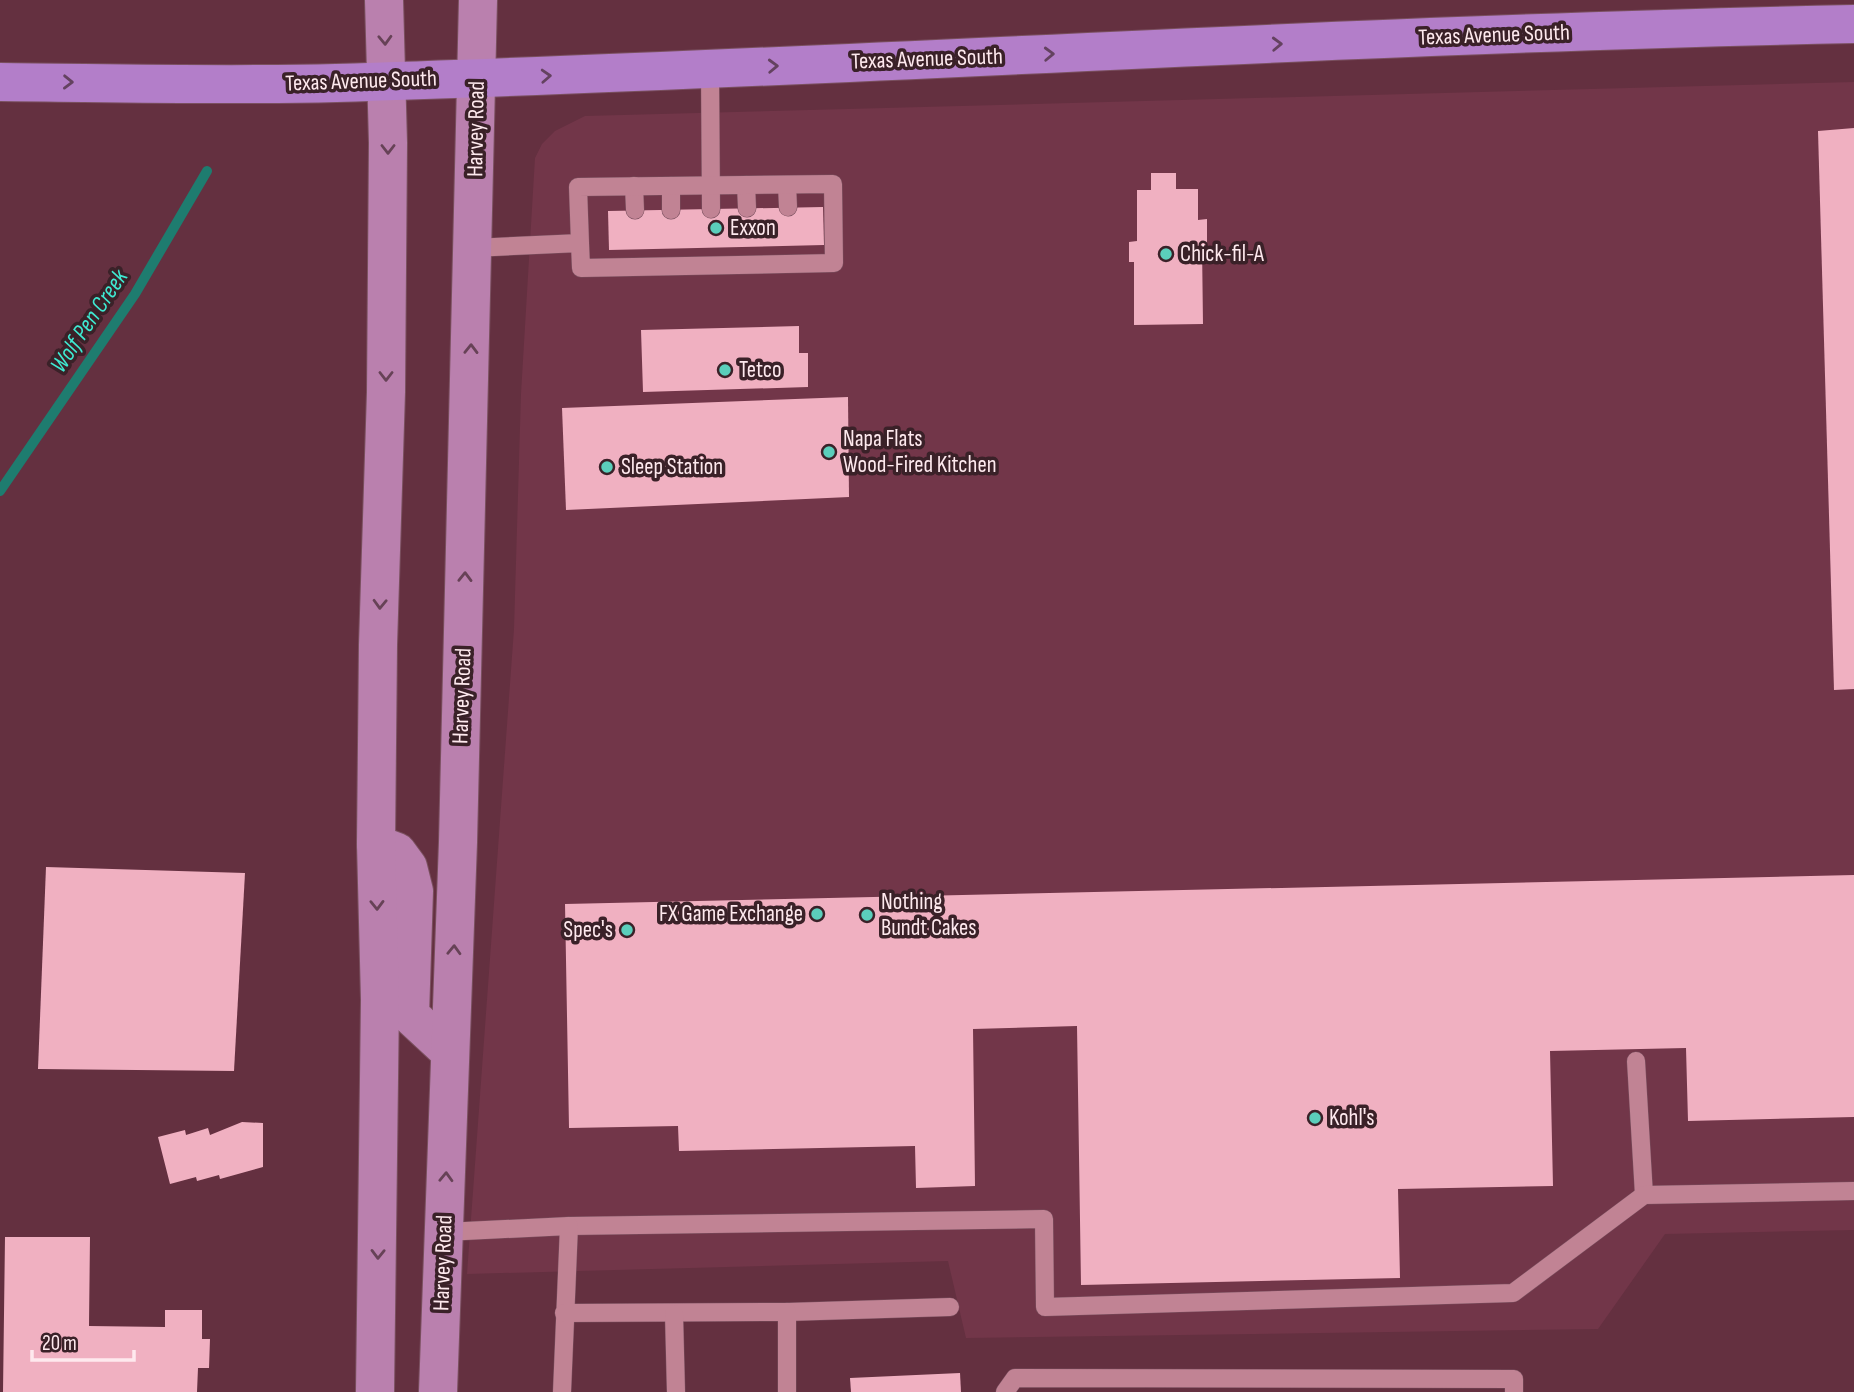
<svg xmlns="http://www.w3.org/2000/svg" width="1854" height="1392" font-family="'Sofia Sans Condensed',sans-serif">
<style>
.built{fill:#723649}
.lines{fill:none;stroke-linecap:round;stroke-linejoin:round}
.stream{stroke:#1e7c6f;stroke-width:10}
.building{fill:#f0b0c1}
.service-casing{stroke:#7a505f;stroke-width:19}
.secondary-casing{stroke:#7a505f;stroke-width:40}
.primary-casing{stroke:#7a505f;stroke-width:40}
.service{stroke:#c18394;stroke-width:18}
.secondary{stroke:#ba80ae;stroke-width:38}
.primary{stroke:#b37ec9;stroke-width:38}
.oneway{stroke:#674257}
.oneway2{stroke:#644260}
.poi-dot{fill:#5bcebb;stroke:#3a2128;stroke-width:2.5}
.labels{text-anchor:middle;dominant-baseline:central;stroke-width:7;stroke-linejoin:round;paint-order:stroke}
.street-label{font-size:23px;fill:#fee9ee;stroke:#3a2128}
.poi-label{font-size:23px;fill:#fee9ee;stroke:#3a2128;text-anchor:start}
.water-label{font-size:24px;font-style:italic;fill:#3fead2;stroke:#3a2128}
</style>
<rect width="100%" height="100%" fill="#643040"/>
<path class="built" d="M 1854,82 L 1854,1230 L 1665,1234 L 1598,1329 L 966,1338 L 948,1261 L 467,1274 L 514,629 L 521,394 L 535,158 L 542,144 L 555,131 L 585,116 Z"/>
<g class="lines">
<path class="stream" d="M 0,491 L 135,294 L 207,171"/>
</g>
<g class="building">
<path d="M 1854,128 L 1854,689 L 1834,690 L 1818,131 Z"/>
<path d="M 1151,173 L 1176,173 L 1176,189 L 1198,189 L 1198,220 L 1207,219 L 1207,245 L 1202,245 L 1203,324 L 1134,325 L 1134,262 L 1129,262 L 1129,242 L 1137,241 L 1137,190 L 1151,190 Z"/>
<path d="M 823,207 L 824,245 L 609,250 L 608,211 Z"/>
<path d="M 799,326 L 799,353 L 808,353 L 808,387 L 643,392 L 641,330 Z"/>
<path d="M 848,397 L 849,497 L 566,510 L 562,408 Z"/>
<path d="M 46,867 L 245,873 L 234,1071 L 38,1069 Z"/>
<path d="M 1854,875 L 1854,1117 L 1688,1121 L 1686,1048 L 1550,1051 L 1553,1186 L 1398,1189 L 1400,1278 L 1081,1285 L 1077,1026 L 973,1029 L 975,1186 L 916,1188 L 915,1146 L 679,1151 L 678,1126 L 569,1128 L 565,904 Z"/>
<path d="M 242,1122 L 263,1123 L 263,1167 L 220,1179 L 219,1175 L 197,1181 L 196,1177 L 170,1184 L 158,1137 L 185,1130 L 186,1135 L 208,1128 L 210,1135 Z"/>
<path d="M 5,1237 L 90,1237 L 89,1326 L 165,1327 L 165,1310 L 202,1310 L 202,1339 L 210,1339 L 209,1368 L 198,1368 L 197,1392 L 3,1392 Z"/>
<path d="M 960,1373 L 961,1392 L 851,1392 L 850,1378 Z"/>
</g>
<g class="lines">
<g class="service-casing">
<g id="service">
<path d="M 710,68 L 711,209"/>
<path d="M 746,185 L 747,208"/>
<path d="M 787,185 L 788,207"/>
<path d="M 634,186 L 635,210"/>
<path d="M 671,186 L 671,210"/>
<path d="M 473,248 L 580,243 L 581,268 L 834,263 L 833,184 L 578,187 L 580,243"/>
<path d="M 1636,1061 L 1644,1195"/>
<path d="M 569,1226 L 1044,1219 L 1045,1307 L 1513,1293 L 1644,1195 L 1854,1191"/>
<path d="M 445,1232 L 569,1226 L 562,1392"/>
<path d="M 787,1312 L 950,1307"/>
<path d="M 564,1313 L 787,1312 L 787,1392"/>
<path d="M 674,1314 L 676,1392"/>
<path d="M 1005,1392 L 1015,1378 L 1514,1379 L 1514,1392"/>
</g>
</g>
<g class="secondary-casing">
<g id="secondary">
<path d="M 376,844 L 397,852 L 408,867 L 414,891 L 410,1015 L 450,1052"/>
<path d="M 375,1392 L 380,1000 L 376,844 L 378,645 L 386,392 L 388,143 L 384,0"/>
<path d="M 438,1392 L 458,842 L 478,0"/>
</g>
</g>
<g class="primary-casing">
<path id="primary" d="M 0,82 C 112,83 224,86 336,83 C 842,68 1348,34 1854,24"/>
</g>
<use href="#service" class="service"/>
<use href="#secondary" class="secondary"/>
<use href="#primary" class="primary"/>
</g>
<defs><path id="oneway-chevron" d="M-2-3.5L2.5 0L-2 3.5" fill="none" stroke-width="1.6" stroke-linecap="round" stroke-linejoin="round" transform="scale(1.75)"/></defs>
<g class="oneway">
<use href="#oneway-chevron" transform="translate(385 40) rotate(88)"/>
<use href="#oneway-chevron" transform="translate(388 149) rotate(90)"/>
<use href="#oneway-chevron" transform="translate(471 349) rotate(-89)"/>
<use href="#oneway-chevron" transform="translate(386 376) rotate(90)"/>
<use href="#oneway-chevron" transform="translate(465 577) rotate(-89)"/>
<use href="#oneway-chevron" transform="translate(380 604) rotate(92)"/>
<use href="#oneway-chevron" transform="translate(377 905) rotate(89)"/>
<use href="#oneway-chevron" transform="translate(454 950) rotate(-88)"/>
<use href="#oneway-chevron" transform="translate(446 1177) rotate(-88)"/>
<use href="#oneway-chevron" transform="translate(378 1254) rotate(91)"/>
</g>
<g class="oneway2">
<use href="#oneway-chevron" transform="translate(1277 44) rotate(-2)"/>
<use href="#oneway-chevron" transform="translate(1049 54) rotate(-2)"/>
<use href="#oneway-chevron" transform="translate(773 66) rotate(-2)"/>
<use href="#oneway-chevron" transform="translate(546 76) rotate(-3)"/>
<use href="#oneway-chevron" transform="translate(68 82) rotate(1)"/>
</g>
<g class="poi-dot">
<circle cx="716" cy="228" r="7"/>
<circle cx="1166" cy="254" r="7"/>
<circle cx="725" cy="370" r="7"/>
<circle cx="829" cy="452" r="7"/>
<circle cx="607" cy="467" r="7"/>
<circle cx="817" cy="914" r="7"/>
<circle cx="867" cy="915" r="7"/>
<circle cx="627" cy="930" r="7"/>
<circle cx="1315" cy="1118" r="7"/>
</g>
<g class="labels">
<g class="street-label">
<text transform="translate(1494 35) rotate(-2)">Texas Avenue South</text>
<text transform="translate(927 59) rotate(-2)">Texas Avenue South</text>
<text transform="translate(361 81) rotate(-2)">Texas Avenue South</text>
<text transform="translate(476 129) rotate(-89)">Harvey Road</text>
<text transform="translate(462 696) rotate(-88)">Harvey Road</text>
<text transform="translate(443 1263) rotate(-88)">Harvey Road</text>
</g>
<g class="poi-label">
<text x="730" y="228">Exxon</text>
<text x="1180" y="254">Chick-fil-A</text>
<text x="739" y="370">Tetco</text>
<text x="843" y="439">Napa Flats<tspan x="843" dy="26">Wood-Fired Kitchen</tspan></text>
<text x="621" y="467">Sleep Station</text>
<text x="881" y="902">Nothing<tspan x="881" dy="26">Bundt Cakes</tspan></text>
<text x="803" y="914" text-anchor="end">FX Game Exchange</text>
<text x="613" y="930" text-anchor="end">Spec's</text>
<text x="1329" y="1118">Kohl's</text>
</g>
<g class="water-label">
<text transform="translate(89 321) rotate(-56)">Wolf Pen Creek</text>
</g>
</g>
<path d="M32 1350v10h102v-10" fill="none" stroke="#fee9ee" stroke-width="3.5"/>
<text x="42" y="1350" font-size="21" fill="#fee9ee" stroke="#3a2128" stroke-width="5" paint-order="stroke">20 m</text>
</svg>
